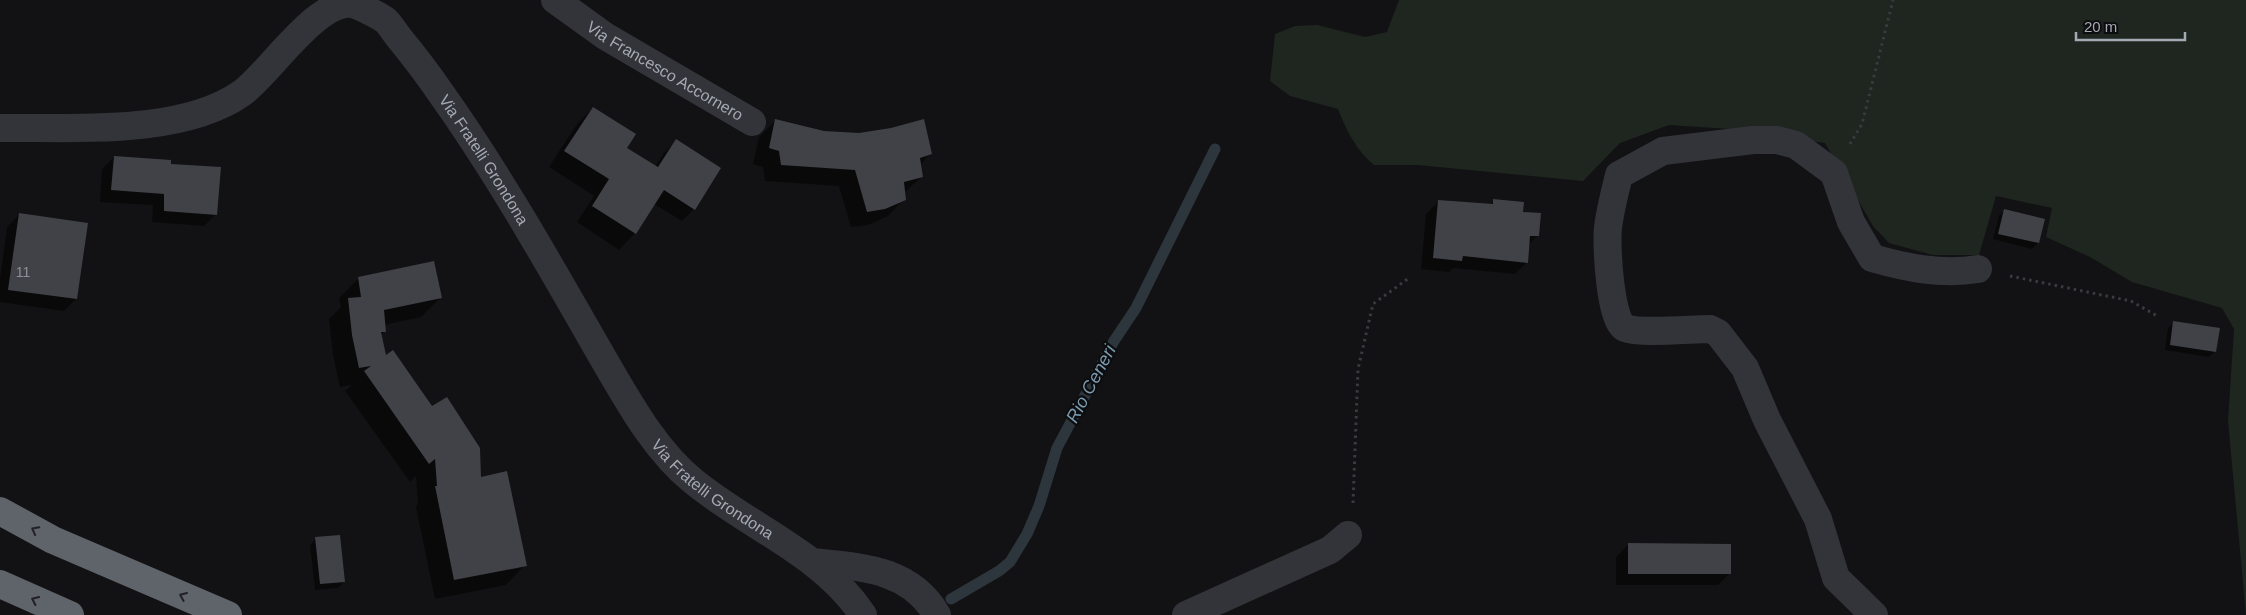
<svg xmlns="http://www.w3.org/2000/svg" width="2246" height="615" font-family="Arial,sans-serif">
<style>
.green{fill:#1e261f}
.shadow{fill:#0007}
.lines{fill:none;stroke-linecap:round;stroke-linejoin:round}
.stream{stroke:#2c363c;stroke-width:11}
.building{fill:#414247}
.path{stroke:#393b40;stroke-width:3;stroke-dasharray:2.5 4;stroke-linecap:butt}
.minor{stroke:#333439;stroke-width:28}
.highway{stroke:#5f636a;stroke-width:28}
.oneway{stroke:#222226}
.labels{text-anchor:middle;dominant-baseline:central;stroke-width:4.5;stroke-linejoin:round;paint-order:stroke}
.number-label{font-size:14px;fill:#8b9099}
.street-label{font-size:16px;fill:#a4aab4;stroke:#0d0d0f}
.water-label{font-size:18px;font-style:italic;fill:#7a9bb0;stroke:#0d0d0f}
</style>
<rect width="100%" height="100%" fill="#121214"/>
<path class="green" d="M 1399,0 L 2246,0 L 2246,615 L 2228,421 L 2234,329 L 2222,308 L 2132,282 L 2090,257 L 2046,237 L 2052,208 L 1996,196 L 1979,255 L 1933,255 L 1889,243 L 1873,226 L 1825,143 L 1731,129 L 1669,125 L 1620,143 L 1583,181 L 1418,165 L 1374,165 C 1356,150 1346,130 1338,109 L 1290,96 L 1270,81 L 1275,34 L 1295,26 L 1317,25 L 1365,37 L 1387,32 Z"/>
<g class="shadow">
<path d="M 593,108 L 626,148 L 655,167 L 664,153 L 676,141 L 694,209 L 682,221 L 654,204 L 635,233 L 619,250 L 577,222 L 594,196 L 549,167 L 577,124 Z"/>
<path d="M 775,121 L 930,154 L 920,165 L 922,176 L 904,193 L 904,199 L 888,216 L 868,225 L 851,227 L 839,186 L 765,181 L 763,167 L 753,164 L 759,137 Z"/>
<path d="M 114,157 L 216,214 L 204,226 L 152,222 L 153,205 L 100,202 L 102,169 Z"/>
<path d="M 1494,201 L 1537,236 L 1528,245 L 1527,262 L 1515,274 L 1453,268 L 1449,272 L 1421,269 L 1426,214 L 1438,202 L 1489,205 Z"/>
<path d="M 2005,210 L 2043,220 L 2038,243 L 2032,249 L 1993,239 L 1999,216 Z"/>
<path d="M 19,215 L 76,299 L 64,311 L 0,302 L 0,279 L 7,227 Z"/>
<path d="M 433,262 L 440,298 L 421,317 L 384,325 L 385,331 L 381,335 L 385,357 L 480,478 L 525,565 L 506,585 L 435,599 L 416,507 L 418,504 L 416,476 L 410,482 L 345,391 L 352,385 L 340,387 L 333,355 L 329,319 L 341,307 L 339,298 L 358,279 Z"/>
<path d="M 2174,322 L 2215,351 L 2209,357 L 2165,350 L 2168,328 Z"/>
<path d="M 316,539 L 344,582 L 338,588 L 315,590 L 310,545 Z"/>
<path d="M 1628,545 L 1730,573 L 1718,585 L 1616,585 L 1616,557 Z"/>
</g>
<g class="lines">
<path class="stream" d="M 951,599 L 999,571 L 1010,562 L 1027,534 L 1039,506 L 1057,448 L 1114,341 L 1136,308 L 1215,149"/>
</g>
<g class="building">
<path d="M 593,107 L 636,134 L 627,148 L 658,167 L 676,139 L 721,168 L 695,210 L 664,190 L 636,234 L 592,206 L 609,179 L 564,151 Z"/>
<path d="M 775,119 L 824,131 L 859,133 L 891,128 L 924,119 L 932,154 L 920,158 L 923,177 L 904,182 L 906,200 L 885,209 L 867,212 L 855,170 L 781,165 L 779,151 L 769,148 Z"/>
<path d="M 114,156 L 171,160 L 171,164 L 221,167 L 217,215 L 164,211 L 164,194 L 111,190 Z"/>
<path d="M 1493,199 L 1524,202 L 1523,212 L 1541,213 L 1539,236 L 1530,236 L 1528,263 L 1463,256 L 1462,261 L 1433,258 L 1438,200 L 1493,204 Z"/>
<path d="M 2004,209 L 2045,219 L 2039,243 L 1998,234 Z"/>
<path d="M 19,213 L 88,223 L 77,299 L 8,290 Z"/>
<path d="M 434,261 L 442,298 L 384,310 L 386,332 L 381,332 L 386,355 L 393,350 L 432,406 L 447,397 L 480,448 L 481,477 L 507,471 L 527,566 L 454,580 L 435,486 L 437,486 L 435,459 L 429,464 L 364,371 L 371,366 L 359,368 L 352,335 L 348,298 L 361,297 L 358,277 Z"/>
<path d="M 2173,321 L 2220,328 L 2216,352 L 2170,345 Z"/>
<path d="M 340,535 L 345,582 L 320,584 L 315,537 Z"/>
<path d="M 1628,543 L 1731,544 L 1731,574 L 1628,574 Z"/>
</g>
<g class="lines">
<g class="path">
<path d="M 1850,144 L 1862,124 L 1893,0"/>
<path d="M 2010,276 L 2131,301 L 2159,317"/>
<path d="M 1353,503 L 1358,369 L 1373,304 L 1409,278"/>
</g>
<g class="minor">
<path id="s1" d="M 555,0 L 605,36 L 752,122"/>
<path id="s2" d="M 0,128 C 73,127 181,136 242,93 C 269,74 316,0 352,4 C 360,6 378,15 385,20 C 390,24 395,33 400,39 C 414,56 427,73 440,92 C 502,179 554,273 607,365 C 631,406 656,451 693,481 C 749,527 823,554 863,615"/>
<path d="M 812,562 C 860,567 910,568 937,615"/>
<path d="M 1186,615 L 1330,550 L 1348,535"/>
<path d="M 1874,615 L 1836,578 L 1818,519 L 1767,420 L 1745,368 L 1718,333 L 1710,329 C 1691,329 1640,334 1625,328 C 1610,322 1606,244 1608,228 C 1610,210 1615,192 1619,175 L 1663,151 L 1753,140 L 1777,140 L 1796,145 L 1834,173 L 1851,222 L 1872,258 C 1907,268 1942,275 1978,269"/>
</g>
<g class="highway">
<path d="M 0,511 L 53,540 L 228,615"/>
<path d="M 0,584 L 70,615"/>
</g>
</g>
<defs><path id="oneway-chevron" d="M-2-3.5L2.5 0L-2 3.5" fill="none" stroke-width="1.6" stroke-linecap="round" stroke-linejoin="round" transform="scale(1.25)"/></defs>
<g class="oneway">
<use href="#oneway-chevron" transform="translate(35 530) rotate(-152)"/>
<use href="#oneway-chevron" transform="translate(183 596) rotate(-157)"/>
<use href="#oneway-chevron" transform="translate(35 600) rotate(-155)"/>
</g>
<g class="labels">
<g class="number-label">
<text x="23" y="272">11</text>
</g>
<g class="street-label">
<text stroke="none"><textPath href="#s1" startOffset="131">Via Francesco Accornero</textPath></text>
<text stroke="none"><textPath href="#s2" startOffset="601">Via Fratelli Grondona</textPath></text>
<text stroke="none"><textPath href="#s2" startOffset="1006">Via Fratelli Grondona</textPath></text>
</g>
<g class="water-label">
<text transform="translate(1091 384) rotate(-62)">Rio Ceneri</text>
</g>
</g>
<path d="M2076 32v8h109v-8" fill="none" stroke="#a4aab4" stroke-width="2.5"/>
<text x="2084" y="32" font-size="15" fill="#a4aab4" stroke="#0d0d0f" stroke-width="4" paint-order="stroke">20 m</text>
</svg>
